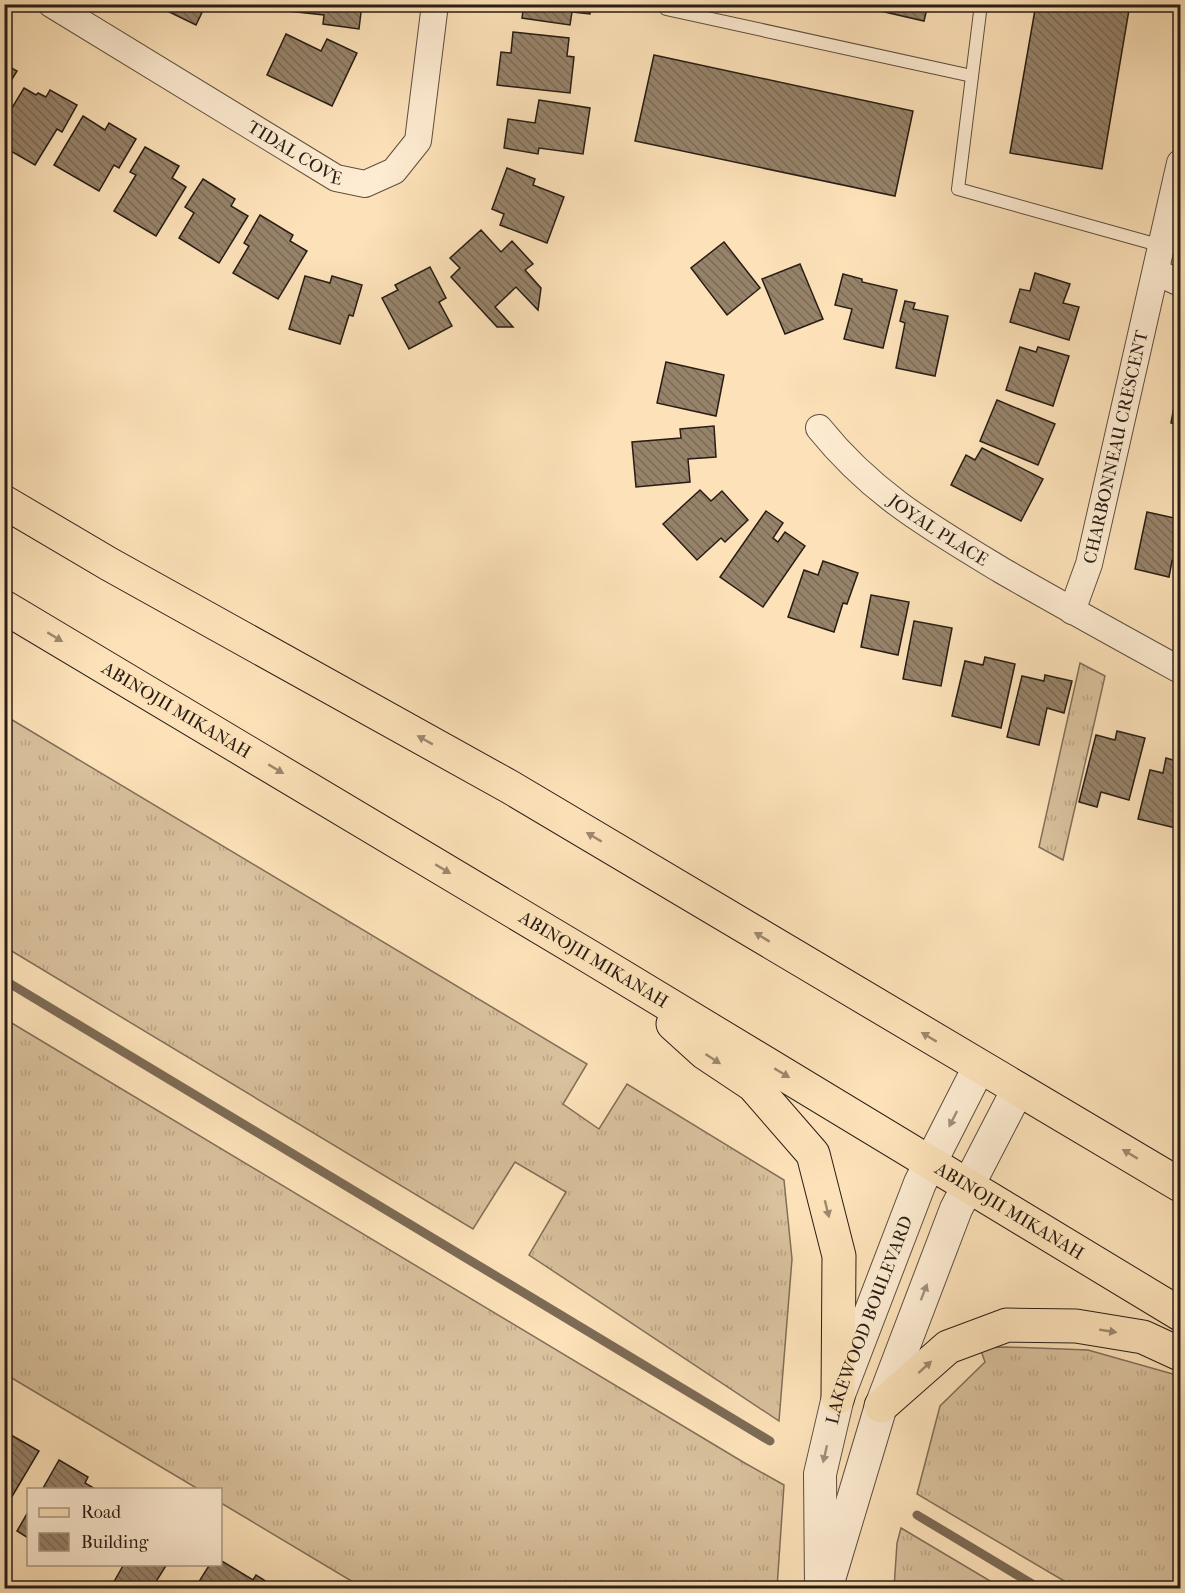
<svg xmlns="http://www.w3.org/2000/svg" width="1185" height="1593" font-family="'IM FELL French Canon',serif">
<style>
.grass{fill:url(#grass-tufts);stroke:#806f59;stroke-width:1.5}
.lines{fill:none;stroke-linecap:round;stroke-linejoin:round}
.stream{stroke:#7d6b56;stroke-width:9}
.building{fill:url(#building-back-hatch);stroke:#281d15;stroke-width:1.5}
.service-casing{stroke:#5d4e3e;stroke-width:14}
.minor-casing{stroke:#5d4e3e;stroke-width:28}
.tertiary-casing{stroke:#5d4e3e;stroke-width:34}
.primary-casing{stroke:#281d15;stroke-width:35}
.service{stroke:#feecd2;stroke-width:12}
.minor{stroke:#feecd2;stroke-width:26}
.tertiary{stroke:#feecd2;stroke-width:32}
.primary{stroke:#fde2b9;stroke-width:33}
.oneway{fill:#9d896f}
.oneway2{fill:#9e8f7d}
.labels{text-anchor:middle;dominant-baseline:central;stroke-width:4.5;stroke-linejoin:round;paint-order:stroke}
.street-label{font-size:18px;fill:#281d15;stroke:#feecd2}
</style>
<defs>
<pattern id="grass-tufts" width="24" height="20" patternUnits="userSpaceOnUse" patternTransform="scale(1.5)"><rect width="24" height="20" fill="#d9c19d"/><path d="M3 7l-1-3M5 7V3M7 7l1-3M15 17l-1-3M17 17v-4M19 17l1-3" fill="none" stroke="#baa586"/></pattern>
<pattern id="building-back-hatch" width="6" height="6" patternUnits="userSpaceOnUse" patternTransform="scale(1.5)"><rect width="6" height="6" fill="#97836a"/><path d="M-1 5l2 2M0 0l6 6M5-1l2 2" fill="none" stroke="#7b6b56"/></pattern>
</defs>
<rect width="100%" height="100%" fill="#fde2b9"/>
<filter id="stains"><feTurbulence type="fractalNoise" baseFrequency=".00333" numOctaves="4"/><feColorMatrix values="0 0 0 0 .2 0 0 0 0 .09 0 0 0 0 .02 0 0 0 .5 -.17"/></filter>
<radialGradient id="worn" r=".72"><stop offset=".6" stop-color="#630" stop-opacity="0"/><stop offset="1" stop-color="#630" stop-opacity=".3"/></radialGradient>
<g class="grass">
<path d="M 1080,663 L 1105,676 L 1063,860 L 1039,847 Z"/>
<path d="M 4,715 L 587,1064 L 563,1104 L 599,1129 L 627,1084 L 784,1180 L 792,1259 L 779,1421 L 529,1255 L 566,1192 L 515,1162 L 473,1229 L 5,947 Z"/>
<path d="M 5,1019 L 743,1462 L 784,1485 L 777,1588 L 363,1588 L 221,1503 L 220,1490 L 198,1489 L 5,1374 Z"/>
<path d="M 1006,1347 L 1088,1350 L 1180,1376 L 1180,1588 L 1076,1588 L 917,1494 L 940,1406 L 985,1362 L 980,1348 Z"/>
<path d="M 901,1528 L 1002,1588 L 894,1588 L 897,1543 Z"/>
</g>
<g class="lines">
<g class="stream">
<path d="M 4,980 L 770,1441"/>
<path d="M 917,1515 L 1039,1588"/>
</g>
</g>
<g class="building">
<path d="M 153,4 L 206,4 L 196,25 Z"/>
<path d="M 288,4 L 362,4 L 359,29 L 323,24 L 324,15 L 288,11 Z"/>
<path d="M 524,4 L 591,4 L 590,14 L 572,12 L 570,25 L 522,18 Z"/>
<path d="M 850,4 L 928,4 L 924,21 Z"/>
<path d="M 1036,4 L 1130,4 L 1102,169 L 1010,153 Z"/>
<path d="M 513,32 L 569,38 L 567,56 L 574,57 L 570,93 L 497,85 L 501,52 L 511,53 Z"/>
<path d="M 286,34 L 321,51 L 327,39 L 357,53 L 332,106 L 267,75 Z"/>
<path d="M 654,55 L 913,111 L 895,196 L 635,141 Z"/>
<path d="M 4,64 L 17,71 L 4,92 Z"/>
<path d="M 24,88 L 36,95 L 38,93 L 46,97 L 50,90 L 77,105 L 62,132 L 57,129 L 35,165 L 4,147 L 4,121 Z"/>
<path d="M 539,100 L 590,108 L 583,154 L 539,148 L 538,154 L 504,148 L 508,119 L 535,123 Z"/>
<path d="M 83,116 L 105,130 L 109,123 L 136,139 L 119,168 L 114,165 L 99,191 L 54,165 Z"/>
<path d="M 145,147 L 179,166 L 172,178 L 186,187 L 156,236 L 114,211 L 136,175 L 130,172 Z"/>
<path d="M 507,168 L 535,179 L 533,185 L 564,197 L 547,243 L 500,225 L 504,214 L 492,209 Z"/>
<path d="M 203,179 L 235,199 L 231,206 L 248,216 L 219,263 L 179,238 L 194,213 L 185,207 Z"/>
<path d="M 260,215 L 293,235 L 290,241 L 307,251 L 278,299 L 233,273 L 249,246 L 244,243 Z"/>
<path d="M 481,230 L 501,252 L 512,241 L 533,264 L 525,270 L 541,288 L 538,310 L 516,287 L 495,307 L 513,327 L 497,327 L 451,277 L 460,268 L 450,258 Z"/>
<path d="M 724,242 L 760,288 L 727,315 L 691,268 Z"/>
<path d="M 800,264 L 823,319 L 785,334 L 762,279 Z"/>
<path d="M 430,267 L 446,298 L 439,302 L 452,326 L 409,349 L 382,298 L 398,290 L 395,285 Z"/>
<path d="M 1035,273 L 1070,284 L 1063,303 L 1079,307 L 1069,340 L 1010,322 L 1020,289 L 1030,291 Z"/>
<path d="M 843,274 L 862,279 L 862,282 L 897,290 L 883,348 L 844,339 L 852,309 L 835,305 Z"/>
<path d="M 305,276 L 330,283 L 332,276 L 362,285 L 353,316 L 349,315 L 340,344 L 289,329 Z"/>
<path d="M 905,301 L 915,303 L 913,309 L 948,316 L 935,376 L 896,368 L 905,323 L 900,321 Z"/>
<path d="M 1020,347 L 1036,352 L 1038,347 L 1069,356 L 1053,406 L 1006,390 Z"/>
<path d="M 666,362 L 724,375 L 716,416 L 657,403 Z"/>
<path d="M 1180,374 L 1180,425 L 1171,423 Z"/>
<path d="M 997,400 L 1055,424 L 1038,465 L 980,441 Z"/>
<path d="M 714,426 L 716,457 L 688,459 L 690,482 L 636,487 L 632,442 L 681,438 L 680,429 Z"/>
<path d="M 982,448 L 1043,479 L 1021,521 L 951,485 L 966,455 L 975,460 Z"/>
<path d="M 700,490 L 711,501 L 722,491 L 748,520 L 725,542 L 721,538 L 697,560 L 663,524 Z"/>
<path d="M 766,511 L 783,523 L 773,538 L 778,542 L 785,532 L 805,546 L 763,607 L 720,577 Z"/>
<path d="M 1147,512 L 1179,519 L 1177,528 L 1180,528 L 1180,563 L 1172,561 L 1169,577 L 1135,569 Z"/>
<path d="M 823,561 L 858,573 L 847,604 L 843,603 L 834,632 L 788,617 L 804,570 L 818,575 Z"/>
<path d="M 871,595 L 909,602 L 898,655 L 861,647 Z"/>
<path d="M 914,621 L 952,628 L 941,686 L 903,679 Z"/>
<path d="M 985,657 L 1015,664 L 1001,728 L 952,716 L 965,661 L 983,665 Z"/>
<path d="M 1045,675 L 1072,681 L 1064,713 L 1047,708 L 1039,745 L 1007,737 L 1022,676 L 1044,681 Z"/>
<path d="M 1117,731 L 1145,738 L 1129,800 L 1101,792 L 1097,807 L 1079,802 L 1096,735 L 1115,740 Z"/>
<path d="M 1166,758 L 1180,762 L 1180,829 L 1138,819 L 1150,770 L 1163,773 Z"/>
<path d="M 4,1431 L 39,1451 L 4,1510 Z"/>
<path d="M 59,1460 L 88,1477 L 85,1483 L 97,1490 L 42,1490 Z"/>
<path d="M 28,1512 L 28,1538 L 17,1531 Z"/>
<path d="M 220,1560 L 253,1580 L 256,1575 L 275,1587 L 274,1588 L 195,1588 L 210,1564 L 220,1564 Z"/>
<path d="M 167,1564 L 152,1588 L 114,1588 L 111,1587 L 124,1564 Z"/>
</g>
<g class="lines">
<g class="service-casing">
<g id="service">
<path d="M 981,4 L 958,189 L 1162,246"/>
<path d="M 666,9 L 972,76"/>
</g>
</g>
<g class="minor-casing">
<g id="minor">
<path id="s1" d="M 51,4 L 336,178 L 365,184 L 394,171 L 418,141 L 435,4"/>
<path d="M 1156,272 L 1180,283"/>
<path id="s2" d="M 819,428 C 872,494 930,527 1001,570 C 1060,604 1120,637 1180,670"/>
<path id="s3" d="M 1072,611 L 1089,564 L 1180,163"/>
</g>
</g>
<g class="tertiary-casing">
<g id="tertiary">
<path d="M 830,1576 L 881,1406 L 956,1209 L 1018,1089"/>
<path id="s4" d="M 821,1588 L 820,1474 L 838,1397 L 920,1183 L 979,1067"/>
</g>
</g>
<g class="primary-casing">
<g id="primary">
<path d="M 4,502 L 109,564 L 510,787 L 1180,1185"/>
<path id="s5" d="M 4,607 L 590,957 L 1180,1314"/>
<path d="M 673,1024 L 705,1053 L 753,1085 L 813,1154 L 839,1256 L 838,1397"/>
<path d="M 881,1406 L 948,1347 L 1007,1325 L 1076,1326 L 1143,1337 L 1180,1354"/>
</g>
</g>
<use href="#service" class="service"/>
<use href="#minor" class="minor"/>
<use href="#tertiary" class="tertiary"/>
<use href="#primary" class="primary"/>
</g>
<defs><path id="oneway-solid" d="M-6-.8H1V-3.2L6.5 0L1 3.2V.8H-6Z" transform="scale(1.5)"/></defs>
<g class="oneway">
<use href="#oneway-solid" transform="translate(55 637) rotate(31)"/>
<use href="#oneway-solid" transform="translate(425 740) rotate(-151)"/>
<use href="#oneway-solid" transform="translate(276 769) rotate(31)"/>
<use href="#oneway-solid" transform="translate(594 837) rotate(-149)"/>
<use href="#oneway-solid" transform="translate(443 869) rotate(31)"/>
<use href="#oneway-solid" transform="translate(762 937) rotate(-149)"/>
<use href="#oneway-solid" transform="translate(929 1037) rotate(-149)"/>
<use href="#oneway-solid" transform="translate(713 1059) rotate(33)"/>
<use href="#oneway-solid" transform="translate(782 1073) rotate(31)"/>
<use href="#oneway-solid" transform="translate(1130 1154) rotate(-149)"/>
<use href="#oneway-solid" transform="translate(827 1209) rotate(76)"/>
<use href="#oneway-solid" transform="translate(1108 1331) rotate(9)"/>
<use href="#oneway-solid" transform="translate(925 1367) rotate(-42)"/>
</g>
<g class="oneway2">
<use href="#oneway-solid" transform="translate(953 1119) rotate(117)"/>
<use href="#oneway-solid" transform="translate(924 1292) rotate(-69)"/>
<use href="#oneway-solid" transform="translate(825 1454) rotate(103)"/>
</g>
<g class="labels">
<g class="street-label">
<text stroke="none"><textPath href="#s1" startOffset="286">TIDAL COVE</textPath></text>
<text stroke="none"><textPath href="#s3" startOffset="170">CHARBONNEAU CRESCENT</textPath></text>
<text stroke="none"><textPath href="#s2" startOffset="158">JOYAL PLACE</textPath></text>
<text stroke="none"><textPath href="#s5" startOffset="201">ABINOJII MIKANAH</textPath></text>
<text stroke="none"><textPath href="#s5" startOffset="687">ABINOJII MIKANAH</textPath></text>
<text stroke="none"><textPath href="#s5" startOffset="1173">ABINOJII MIKANAH</textPath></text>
<text stroke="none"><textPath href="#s4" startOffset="276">LAKEWOOD BOULEVARD</textPath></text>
</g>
</g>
<rect width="1185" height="1593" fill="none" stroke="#fde2b9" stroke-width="24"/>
<rect x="6" y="6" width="1173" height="1581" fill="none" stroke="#281d15" stroke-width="3"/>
<rect x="12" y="12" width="1161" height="1569" fill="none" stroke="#281d15" stroke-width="1.5"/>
<rect x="27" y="1488" width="195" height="78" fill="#feecd2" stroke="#a89986" stroke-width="1.5"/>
<rect x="39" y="1508" width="30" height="9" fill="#fde2b9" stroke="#a89986" stroke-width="1.5"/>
<text x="81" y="1518" font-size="18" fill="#281d15">Road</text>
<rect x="39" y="1533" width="30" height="18" fill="url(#building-back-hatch)" stroke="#a89986" stroke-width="1.5"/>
<text x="81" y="1548" font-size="18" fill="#281d15">Building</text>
<rect width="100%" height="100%" filter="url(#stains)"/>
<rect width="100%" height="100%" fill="url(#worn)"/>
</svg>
